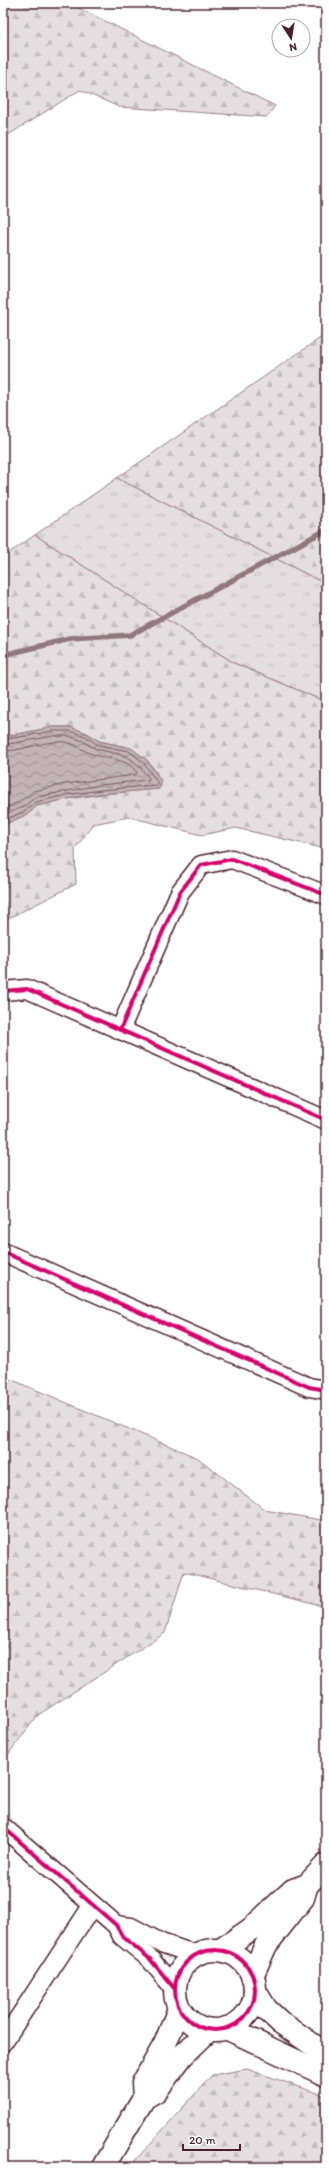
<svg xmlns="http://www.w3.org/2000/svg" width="329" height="2170" font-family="Itim,sans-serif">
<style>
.grass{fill:url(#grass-tufts);stroke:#987e86}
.forest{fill:url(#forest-firs);stroke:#987e86}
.water{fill:url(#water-waves);stroke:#91787e}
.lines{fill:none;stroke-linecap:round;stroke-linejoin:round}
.shore{stroke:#7a5a63;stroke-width:1}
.stream{stroke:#91787e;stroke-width:5.5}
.street-casing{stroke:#4a1f2b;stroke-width:21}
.secondary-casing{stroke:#4a1f2b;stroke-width:25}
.street{stroke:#fff;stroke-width:18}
.secondary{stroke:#fff;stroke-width:22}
.cycleway-casing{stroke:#fff;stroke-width:6}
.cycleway{stroke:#d6006c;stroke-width:4}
</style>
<defs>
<pattern id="grass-tufts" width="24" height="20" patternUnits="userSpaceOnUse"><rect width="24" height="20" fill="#e5dee0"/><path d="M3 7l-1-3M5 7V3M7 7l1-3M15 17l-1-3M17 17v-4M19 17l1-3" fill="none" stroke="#c6bec0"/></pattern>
<pattern id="forest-firs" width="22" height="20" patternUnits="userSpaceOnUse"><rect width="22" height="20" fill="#e5dee0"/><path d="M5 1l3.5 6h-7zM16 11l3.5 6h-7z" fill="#c6bec0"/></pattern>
<pattern id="water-waves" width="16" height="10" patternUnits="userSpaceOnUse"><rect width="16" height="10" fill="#c1b3b6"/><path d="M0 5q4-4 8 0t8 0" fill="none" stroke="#9f9194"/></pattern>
</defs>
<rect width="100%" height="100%" fill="#fff"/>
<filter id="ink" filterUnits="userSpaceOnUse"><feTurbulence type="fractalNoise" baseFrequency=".025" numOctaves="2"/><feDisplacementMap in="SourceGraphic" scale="8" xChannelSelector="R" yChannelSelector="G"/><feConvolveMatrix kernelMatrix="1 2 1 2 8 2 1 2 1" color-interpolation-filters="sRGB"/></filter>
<g filter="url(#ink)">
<path class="grass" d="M 117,478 L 326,584 L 326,702 L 234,663 L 35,535 Z"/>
<g class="forest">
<path d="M 3,3 L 69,3 L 275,106 L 267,117 L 119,107 L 80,90 L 8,135 L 3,134 Z"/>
<path d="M 326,334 L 326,584 L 117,478 Z"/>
<path d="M 35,535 L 234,663 L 326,702 L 326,849 L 236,828 L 202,835 L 129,817 L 93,824 L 75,849 L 76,884 L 3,921 L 3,825 L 28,814 L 37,806 L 67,799 L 101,794 L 159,789 L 157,773 L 146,759 L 131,748 L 99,741 L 87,733 L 70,727 L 53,727 L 3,737 L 3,557 Z"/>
<path d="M 3,1376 L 198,1458 L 265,1510 L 326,1521 L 326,1607 L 184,1572 L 165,1633 L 38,1715 L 3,1761 Z"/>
<path d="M 247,2069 L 326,2096 L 326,2167 L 132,2167 L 133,2163 L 212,2075 Z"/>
</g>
<path class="water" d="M 53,727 L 70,727 L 87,733 L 99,741 L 131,748 L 146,759 L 162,782 L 159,789 L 101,794 L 67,799 L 37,806 L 28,814 L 3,825 L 3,737 Z"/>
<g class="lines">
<g class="shore">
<path d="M 3,740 L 53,731 L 70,731 L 85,736 L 98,745 L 129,751 L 143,762 L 158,783 L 156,785 L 101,790 L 66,795 L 36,802 L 25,811 L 3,821"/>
<path d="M 3,745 L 54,736 L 69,736 L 83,741 L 96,749 L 127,756 L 139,766 L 149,778 L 148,780 L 100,785 L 36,797 L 23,807 L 3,815"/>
<path d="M 3,751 C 21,751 38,743 55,742 C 77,740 79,751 95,755 C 110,760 128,758 137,773 L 135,775 L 65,784 L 34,791 L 19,802 L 3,809"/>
</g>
<path class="stream" d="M 3,655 L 70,639 L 130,635 L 326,530"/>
<g class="street-casing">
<g id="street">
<path d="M 3,991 L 27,989 L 326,1120"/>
<path d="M 120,1030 L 180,892 L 201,865 L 232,859 L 326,895"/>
<path d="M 3,1252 L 309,1387 L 326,1390"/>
<path d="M 3,1827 L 116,1925 L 122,1936 L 150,1959 L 174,1988"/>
<path d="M 116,1925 L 131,1927 L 161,1943 L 194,1954"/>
<path d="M 3,2042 L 92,1906"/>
</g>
</g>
<g class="secondary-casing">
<g id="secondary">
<path d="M 222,1949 L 251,1929 L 293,1890 L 307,1885 L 326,1865"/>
<circle cx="215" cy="1990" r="40"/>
<path d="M 252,1976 L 266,1945 L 303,1898 L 306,1888"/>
<path d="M 255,1991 L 266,2009 L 280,2022 L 326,2054"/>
<path d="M 226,2028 L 326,2075"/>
<path d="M 144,2098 L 143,2083 L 165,2044 L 179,2009"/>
<path d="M 103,2167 L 144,2098 L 156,2091 L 182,2056 L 209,2030"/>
</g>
</g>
<use href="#street" class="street"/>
<use href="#secondary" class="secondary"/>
<g class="cycleway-casing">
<g id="cycleway">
<path d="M 3,991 L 27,989 L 326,1120"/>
<path d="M 120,1030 L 180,892 L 201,865 L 232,859 L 326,895"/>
<path d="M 3,1252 L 309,1387 L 326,1390"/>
<path d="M 3,1827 L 116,1925 L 122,1936 L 150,1959 L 174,1988"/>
<circle cx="215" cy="1990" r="40"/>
</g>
</g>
<use href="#cycleway" class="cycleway"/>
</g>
</g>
<rect width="329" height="2170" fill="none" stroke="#fff" stroke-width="16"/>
<rect x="8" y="8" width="313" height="2154" fill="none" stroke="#4a1f2b" stroke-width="1.5" filter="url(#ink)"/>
<g transform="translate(291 38) rotate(168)"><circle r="19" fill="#ffffff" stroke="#b7a5aa"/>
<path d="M0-3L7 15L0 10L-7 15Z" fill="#4a1f2b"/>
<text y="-6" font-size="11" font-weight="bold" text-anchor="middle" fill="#4a1f2b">N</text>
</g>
<path d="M183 2144v6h57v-6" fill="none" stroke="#4a1f2b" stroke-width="2"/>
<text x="189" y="2144" font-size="12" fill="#4a1f2b" stroke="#ffffff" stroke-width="3" paint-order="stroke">20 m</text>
</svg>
